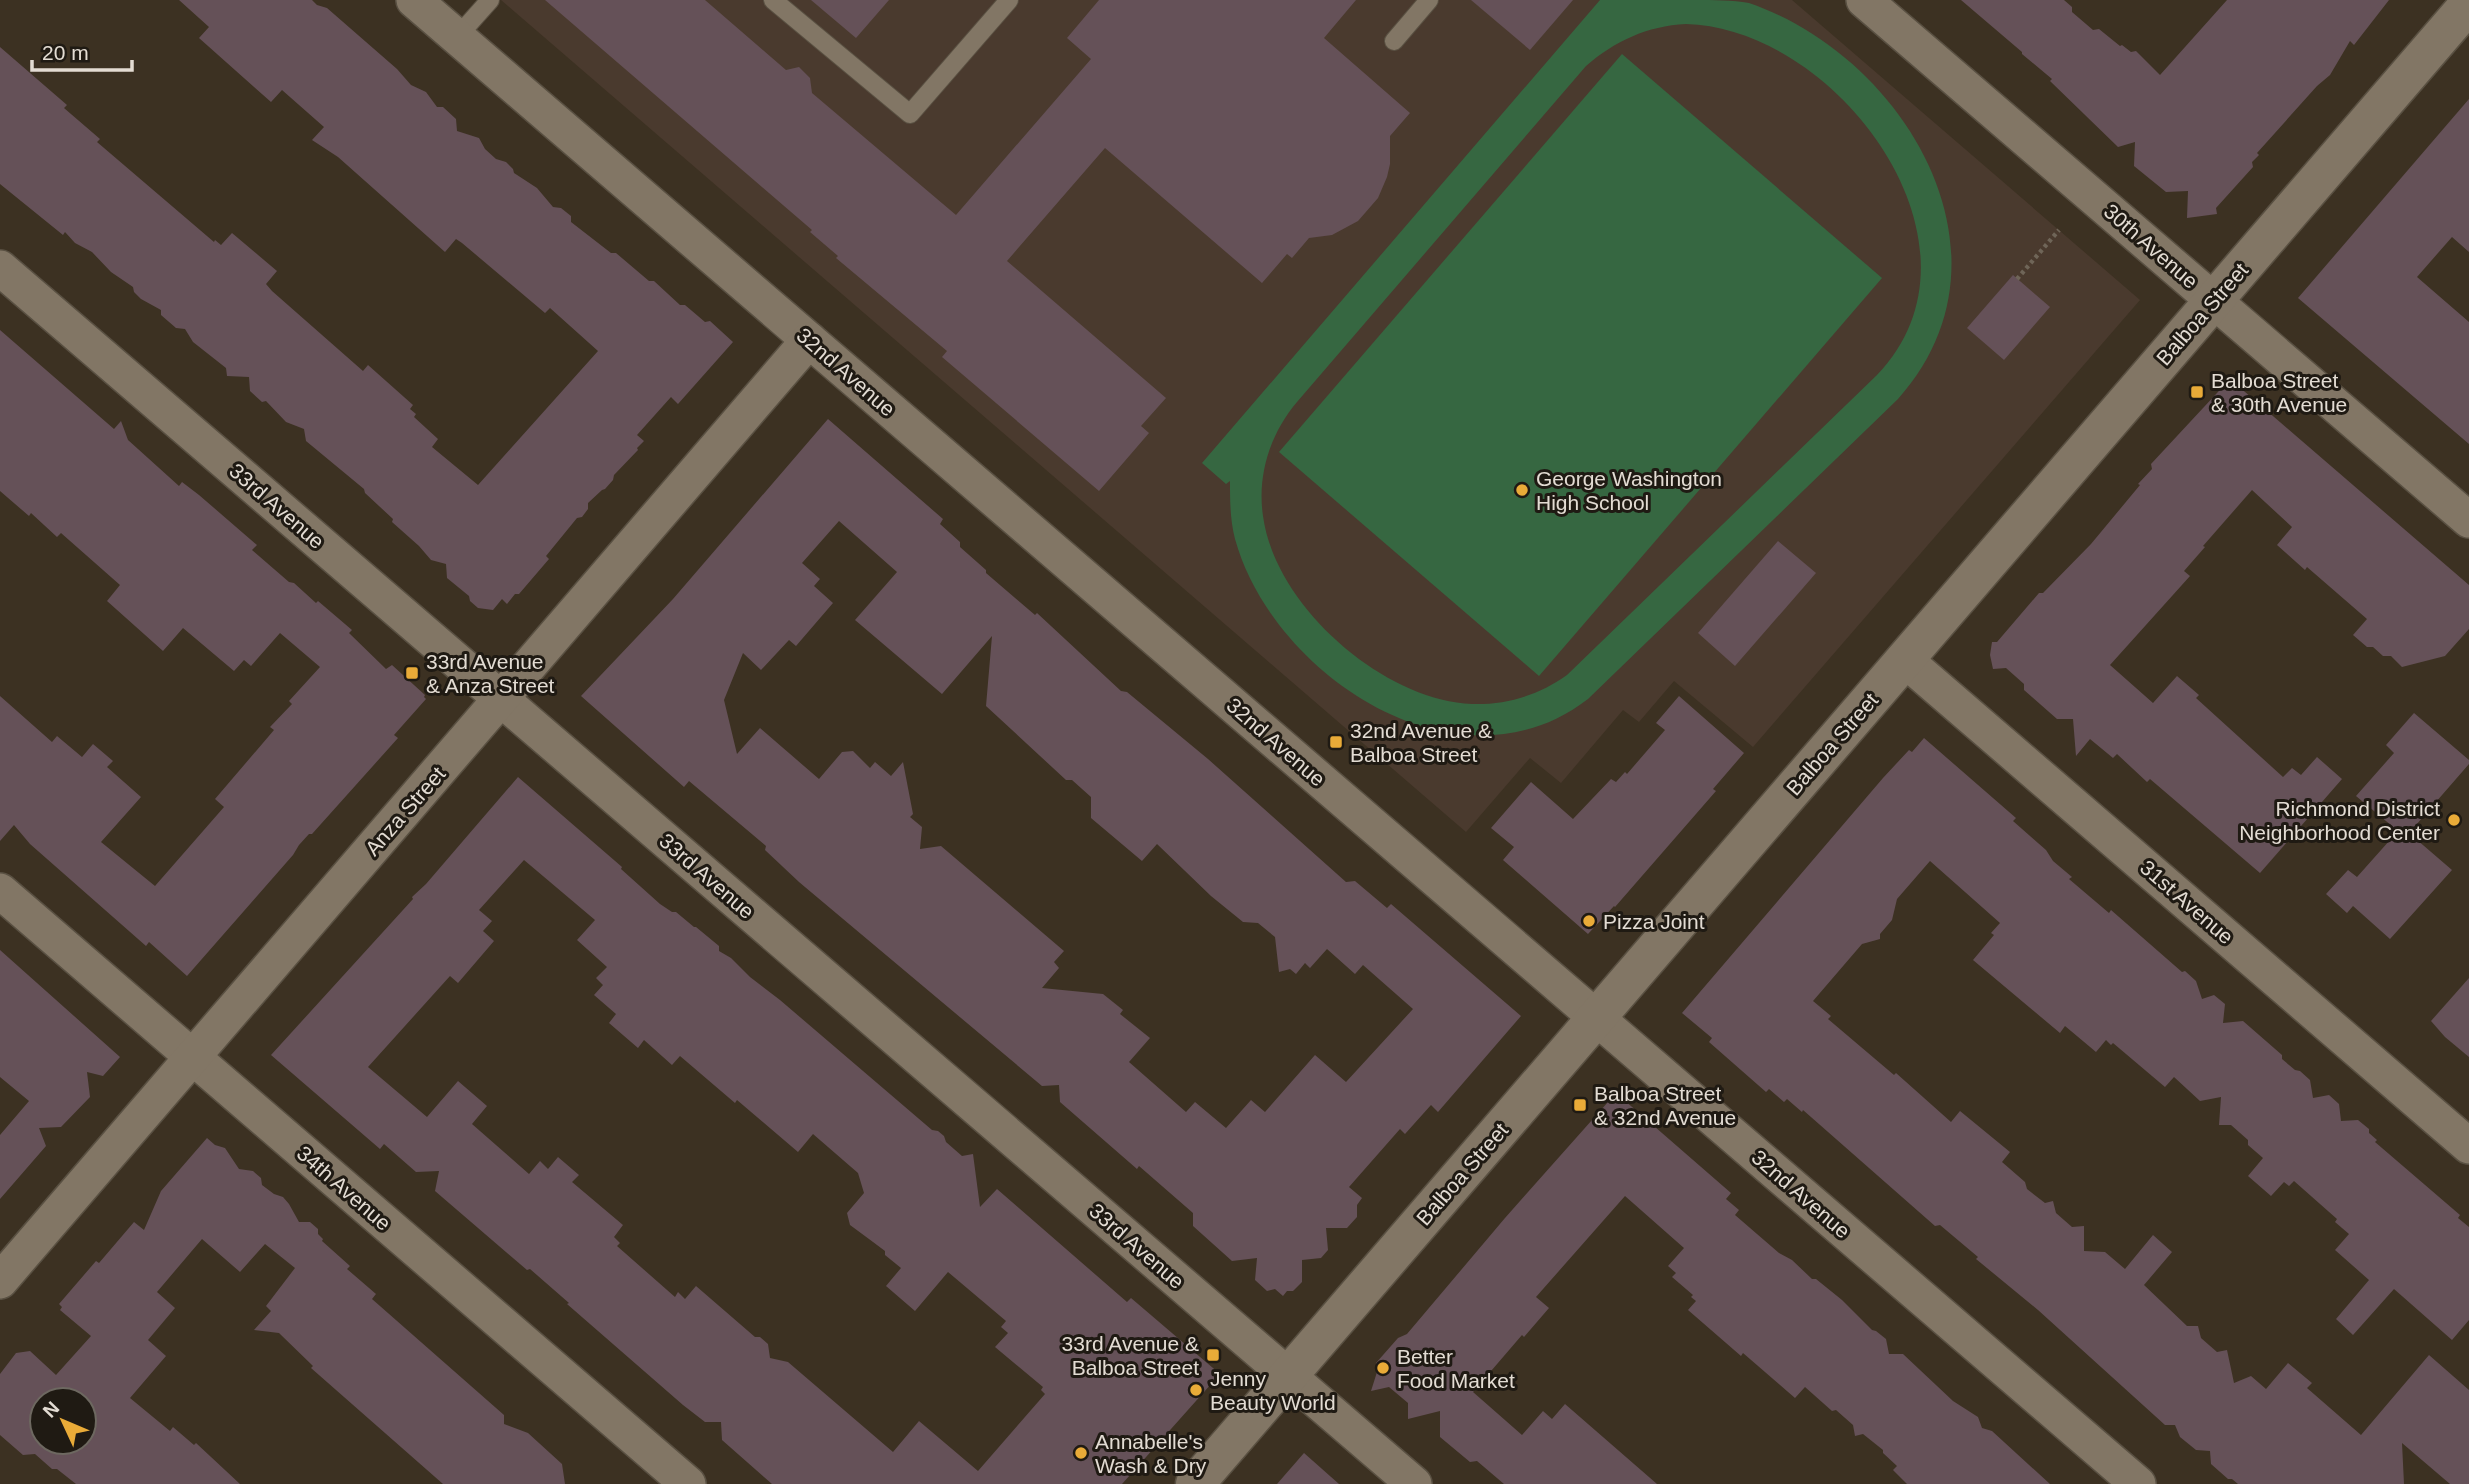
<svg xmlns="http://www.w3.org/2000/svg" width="2469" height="1484" font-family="Arial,sans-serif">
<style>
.education{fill:#4a3a2e}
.green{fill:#366741;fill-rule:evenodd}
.building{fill:#655158;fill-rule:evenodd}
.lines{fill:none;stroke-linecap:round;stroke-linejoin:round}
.service-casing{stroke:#595042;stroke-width:20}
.minor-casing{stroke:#595042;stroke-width:38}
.tertiary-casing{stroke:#595042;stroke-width:41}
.path{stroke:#6f6558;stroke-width:4.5;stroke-dasharray:3.5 3.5;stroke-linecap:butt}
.service{stroke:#827665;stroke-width:18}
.minor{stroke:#827665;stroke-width:35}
.tertiary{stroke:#827665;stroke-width:38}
.poi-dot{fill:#e9ab38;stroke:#1f1a13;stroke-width:2.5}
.labels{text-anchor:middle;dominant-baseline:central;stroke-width:6;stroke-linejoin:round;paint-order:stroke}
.street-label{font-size:21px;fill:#e3dcd3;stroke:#1f1a13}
.poi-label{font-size:21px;fill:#e3dcd3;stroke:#1f1a13;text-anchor:start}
</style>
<rect width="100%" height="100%" fill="#3c3122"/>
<path class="education" d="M 501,0 L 1792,0 L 2140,300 L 1753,747 L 1674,681 L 1639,722 L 1623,710 L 1561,783 L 1530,758 L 1466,832 Z"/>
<g class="green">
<path d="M 1600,0 C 1632,0 1664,0 1696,0 C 1714,0 1732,0 1749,3 C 1906,57 2025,257 1898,399 L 1588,699 C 1459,799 1273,676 1235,539 C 1230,520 1230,500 1230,481 L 1226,484 L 1202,463 ZM 1686,24 C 1838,28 2001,246 1877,375 L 1567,675 C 1539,695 1507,705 1472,704 C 1383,700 1275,606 1263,516 C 1257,475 1270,434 1297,402 L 1586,66 C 1615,41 1647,26 1686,24 Z"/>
<path d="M 1622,54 L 1882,278 L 1539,676 L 1279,452 Z"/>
</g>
<g class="building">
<path d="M 179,0 L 312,0 L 317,5 L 327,8 L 397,69 L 411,85 L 426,92 L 437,107 L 443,107 L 456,119 L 457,131 L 479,138 L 485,149 L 496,159 L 506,162 L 513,169 L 514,173 L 537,188 L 553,207 L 561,208 L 571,216 L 571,222 L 611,253 L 616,253 L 649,281 L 654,281 L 680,305 L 685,305 L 705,322 L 710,321 L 733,342 L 678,404 L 671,397 L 637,435 L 644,441 L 637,448 L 638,450 L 614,475 L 613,480 L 605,489 L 602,490 L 588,503 L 588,509 L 582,517 L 577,518 L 546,556 L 549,559 L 519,594 L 515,594 L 507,604 L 502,599 L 493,610 L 478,608 L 470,601 L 469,596 L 447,578 L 446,564 L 431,560 L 419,546 L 392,522 L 393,519 L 365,493 L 364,489 L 306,441 L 304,429 L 286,422 L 266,401 L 262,402 L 250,391 L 249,377 L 227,376 L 226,368 L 193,342 L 185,329 L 176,328 L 161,315 L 161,310 L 141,299 L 134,292 L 133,287 L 111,272 L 92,252 L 75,243 L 65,232 L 63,235 L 0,184 L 0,47 L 67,105 L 64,108 L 100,139 L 97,142 L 214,242 L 215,240 L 221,245 L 232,233 L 277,271 L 266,284 L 272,291 L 363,371 L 368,365 L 413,405 L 410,409 L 416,414 L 414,417 L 438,439 L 432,447 L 478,485 L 598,351 L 550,308 L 545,313 L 462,243 L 456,239 L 445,252 L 338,157 L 312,140 L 324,127 L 282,90 L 271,102 L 199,38 L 209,27 Z"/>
<path d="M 545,0 L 705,0 L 786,70 L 799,67 L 810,78 L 812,93 L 956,215 L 1091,59 L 1067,38 L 1099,0 L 1356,0 L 1324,38 L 1410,113 L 1390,136 L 1390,164 L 1387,177 L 1378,198 L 1365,213 L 1358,221 L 1332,235 L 1309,238 L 1292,258 L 1287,254 L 1262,283 L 1105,148 L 1007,261 L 1166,398 L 1141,426 L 1149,433 L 1099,491 L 942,357 L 947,351 L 836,258 L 838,256 L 810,232 L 812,230 Z"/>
<path d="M 811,0 L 889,0 L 856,38 Z"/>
<path d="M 1471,0 L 1573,0 L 1530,50 Z"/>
<path d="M 1961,0 L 2064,0 L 2072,7 L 2072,12 L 2093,30 L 2099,29 L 2120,46 L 2122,45 L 2131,52 L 2136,51 L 2160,75 L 2227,0 L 2389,0 L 2354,45 L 2350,41 L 2330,75 L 2317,86 L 2257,153 L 2259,155 L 2252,162 L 2253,167 L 2216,208 L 2217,214 L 2187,218 L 2188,191 L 2166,192 L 2134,166 L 2135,142 L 2118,147 L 2050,81 L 2052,79 L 2022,54 L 2022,52 Z"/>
<path d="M 2469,99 L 2469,252 L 2452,237 L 2417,277 L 2469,322 L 2469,444 L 2298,298 Z"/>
<path d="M 2013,275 L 2050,307 L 2004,360 L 1967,328 Z"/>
<path d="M 0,330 L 114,429 L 121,421 L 128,440 L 138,449 L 179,486 L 182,482 L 199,495 L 257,545 L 252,550 L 289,582 L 294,583 L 316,603 L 318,601 L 352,630 L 349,633 L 386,669 L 392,665 L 425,695 L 424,697 L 426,699 L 394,735 L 398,738 L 312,834 L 309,834 L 299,845 L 293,855 L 187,976 L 149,942 L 146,946 L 30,844 L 14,825 L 0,841 L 0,696 L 52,742 L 57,736 L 82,757 L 93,744 L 113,761 L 107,767 L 141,797 L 101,842 L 155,886 L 224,807 L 215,799 L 274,730 L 270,727 L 292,704 L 289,701 L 320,667 L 280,633 L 251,666 L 244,660 L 234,671 L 183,628 L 163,651 L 107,601 L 120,585 L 61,533 L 57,537 L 31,513 L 29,516 L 0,491 Z"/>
<path d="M 2230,379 L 2469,585 L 2469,629 L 2445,656 L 2402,667 L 2391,656 L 2383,656 L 2373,647 L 2367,647 L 2353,635 L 2367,619 L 2307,567 L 2305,570 L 2277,545 L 2292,527 L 2252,490 L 2203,546 L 2205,547 L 2184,571 L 2190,576 L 2110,665 L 2153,703 L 2177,676 L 2199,695 L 2196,698 L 2283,777 L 2292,768 L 2301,775 L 2317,757 L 2342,779 L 2260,873 L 2150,779 L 2147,782 L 2117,754 L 2113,758 L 2090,739 L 2076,756 L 2073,719 L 2057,719 L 2024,690 L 2024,684 L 2006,668 L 1993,669 L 1990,655 L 1992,642 L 1997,642 L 2039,593 L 2043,593 L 2091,544 L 2140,485 L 2138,484 L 2152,469 L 2151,464 Z"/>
<path d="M 828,419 L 943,519 L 940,524 L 960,542 L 960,547 L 986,570 L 986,573 L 1035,615 L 1037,613 L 1121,691 L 1127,692 L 1208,759 L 1346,882 L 1355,881 L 1387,908 L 1391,904 L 1521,1016 L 1438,1112 L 1431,1105 L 1405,1134 L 1400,1129 L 1349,1187 L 1362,1198 L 1357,1205 L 1357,1217 L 1347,1228 L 1326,1228 L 1328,1250 L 1321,1258 L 1302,1260 L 1302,1282 L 1293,1291 L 1287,1291 L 1283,1296 L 1275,1289 L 1267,1291 L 1255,1280 L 1257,1258 L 1232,1261 L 1193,1226 L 1193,1213 L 1139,1166 L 1137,1169 L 1060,1102 L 1059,1085 L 1042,1086 L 799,882 L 765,850 L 766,846 L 689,781 L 684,787 L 581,696 L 673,599 ZM 839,521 L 897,572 L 855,620 L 942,694 L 992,636 L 986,706 L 1066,780 L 1072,780 L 1091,797 L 1091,818 L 1142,861 L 1157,844 L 1211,896 L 1243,922 L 1258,923 L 1275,937 L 1279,972 L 1290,969 L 1296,974 L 1305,963 L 1310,968 L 1327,949 L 1355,974 L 1363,965 L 1413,1009 L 1346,1082 L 1315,1055 L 1265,1112 L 1251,1100 L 1226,1128 L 1195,1102 L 1186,1112 L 1129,1062 L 1150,1038 L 1120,1014 L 1123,1010 L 1103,994 L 1042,988 L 1059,968 L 1054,962 L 1064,951 L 941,846 L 920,849 L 922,827 L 910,817 L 913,814 L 903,762 L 891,776 L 875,762 L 870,768 L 853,751 L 842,752 L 819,779 L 760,728 L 737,754 L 724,700 L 743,653 L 761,670 L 789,640 L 796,646 L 833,603 L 814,586 L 820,579 L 802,563 Z"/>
<path d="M 1778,541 L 1816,573 L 1735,666 L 1698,633 Z"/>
<path d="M 1679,696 L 1744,753 L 1713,789 L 1716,791 L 1615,907 L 1614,906 L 1588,934 L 1503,860 L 1514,847 L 1491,828 L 1531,782 L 1573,819 L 1611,779 L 1616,782 L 1625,772 L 1627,774 L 1665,730 L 1656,723 Z"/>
<path d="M 2414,713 L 2469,760 L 2469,764 L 2409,833 L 2452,870 L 2390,939 L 2353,906 L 2347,913 L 2326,894 L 2348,870 L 2357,877 L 2398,831 L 2356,796 L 2394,753 L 2386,745 Z"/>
<path d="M 1924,738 L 2016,818 L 2013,821 L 2046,850 L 2053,861 L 2072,877 L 2069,879 L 2109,913 L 2111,910 L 2182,972 L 2185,971 L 2196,981 L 2202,999 L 2214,995 L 2225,1004 L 2223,1023 L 2243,1021 L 2282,1055 L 2282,1059 L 2295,1070 L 2300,1071 L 2310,1080 L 2313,1098 L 2329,1095 L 2339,1104 L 2341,1121 L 2358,1120 L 2369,1129 L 2369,1133 L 2377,1140 L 2375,1142 L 2460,1215 L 2458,1218 L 2469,1227 L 2469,1320 L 2452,1340 L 2394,1289 L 2353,1335 L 2336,1319 L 2369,1280 L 2335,1250 L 2349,1234 L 2335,1222 L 2337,1219 L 2294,1181 L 2289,1186 L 2284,1182 L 2271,1196 L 2248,1176 L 2263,1158 L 2248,1145 L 2248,1140 L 2231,1125 L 2219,1125 L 2221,1097 L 2200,1101 L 2174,1077 L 2165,1087 L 2113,1043 L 2111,1045 L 2106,1040 L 2096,1052 L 2065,1026 L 2060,1033 L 1973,960 L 1994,935 L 1991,933 L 2000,923 L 1930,861 L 1897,899 L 1892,920 L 1880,934 L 1880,939 L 1862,944 L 1813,1001 L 1831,1016 L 1828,1019 L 1894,1075 L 1896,1073 L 1951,1122 L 1960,1111 L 2010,1152 L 2002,1162 L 2025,1182 L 2027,1189 L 2045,1203 L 2053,1201 L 2056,1213 L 2072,1227 L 2084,1226 L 2084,1251 L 2105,1252 L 2125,1269 L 2153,1235 L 2172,1252 L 2144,1285 L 2187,1326 L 2198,1326 L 2201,1338 L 2217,1352 L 2227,1350 L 2234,1383 L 2251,1376 L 2266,1389 L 2288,1363 L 2312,1383 L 2307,1388 L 2361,1435 L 2429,1355 L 2469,1390 L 2469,1484 L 2450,1484 L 2402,1443 L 2404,1484 L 2238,1484 L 2232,1479 L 2228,1479 L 2211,1464 L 2210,1451 L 2196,1450 L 2180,1437 L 2175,1425 L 2165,1425 L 2038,1310 L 1976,1259 L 1978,1257 L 1940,1225 L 1935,1226 L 1803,1110 L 1802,1112 L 1787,1099 L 1784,1102 L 1769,1089 L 1766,1092 L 1709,1042 L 1712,1038 L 1682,1013 L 1883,778 L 1909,750 L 1912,752 Z"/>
<path d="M 518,777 L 622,867 L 621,869 L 660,904 L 672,912 L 676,912 L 694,927 L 696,927 L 719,946 L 719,951 L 731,958 L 750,977 L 780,1000 L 932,1130 L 938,1131 L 944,1136 L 946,1142 L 962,1156 L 973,1154 L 980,1207 L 997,1189 L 1127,1302 L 1131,1298 L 1220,1374 L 1122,1484 L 772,1484 L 722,1440 L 721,1422 L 705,1422 L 683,1405 L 567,1304 L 569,1303 L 530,1269 L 527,1270 L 435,1191 L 439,1171 L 416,1172 L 384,1144 L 380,1149 L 271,1055 L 413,899 L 412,897 L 426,884 ZM 524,860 L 595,920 L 577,940 L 607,967 L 596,978 L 603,985 L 594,995 L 616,1014 L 609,1023 L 638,1048 L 644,1040 L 672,1065 L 680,1056 L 735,1103 L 737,1100 L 798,1152 L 813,1134 L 858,1173 L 864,1193 L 847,1213 L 850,1225 L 873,1242 L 885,1251 L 885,1255 L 901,1268 L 886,1286 L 915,1311 L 948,1272 L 1006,1321 L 1001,1327 L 1008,1333 L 995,1347 L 1043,1387 L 1041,1390 L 1045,1394 L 978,1471 L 919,1421 L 893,1452 L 788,1362 L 770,1358 L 768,1344 L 760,1337 L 755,1337 L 696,1286 L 685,1299 L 678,1292 L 675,1297 L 617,1246 L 620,1243 L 614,1237 L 623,1225 L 572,1182 L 579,1175 L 558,1157 L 548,1169 L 540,1161 L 529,1174 L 472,1124 L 487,1106 L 458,1081 L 427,1117 L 368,1067 L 450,976 L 458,983 L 494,941 L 483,931 L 492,921 L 479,910 Z"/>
<path d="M 0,950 L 120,1057 L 103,1076 L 87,1072 L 90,1097 L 61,1127 L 39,1128 L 46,1146 L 0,1199 L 0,1135 L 29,1101 L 0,1077 Z"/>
<path d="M 2469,978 L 2469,1057 L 2445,1037 L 2431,1021 Z"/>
<path d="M 1616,1093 L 1731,1193 L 1726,1199 L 1739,1210 L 1735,1215 L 1779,1253 L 1792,1260 L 1812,1279 L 1816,1279 L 1842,1300 L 1872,1330 L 1876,1331 L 1886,1339 L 1889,1354 L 1903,1354 L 1953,1401 L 1978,1417 L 1982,1428 L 1992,1431 L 2050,1484 L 1907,1484 L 1893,1470 L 1897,1466 L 1883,1453 L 1883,1450 L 1863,1434 L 1855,1436 L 1853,1425 L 1836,1410 L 1832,1411 L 1805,1387 L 1795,1398 L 1743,1353 L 1741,1356 L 1688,1310 L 1696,1301 L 1691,1297 L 1693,1295 L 1672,1277 L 1676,1273 L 1668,1266 L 1684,1248 L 1625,1196 L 1536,1297 L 1549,1308 L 1524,1337 L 1522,1335 L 1473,1392 L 1522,1435 L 1543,1411 L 1552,1419 L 1565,1404 L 1657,1484 L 1504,1484 L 1477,1461 L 1470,1462 L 1440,1437 L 1440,1411 L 1408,1419 L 1408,1403 L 1389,1387 L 1371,1391 L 1377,1372 L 1376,1363 L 1398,1338 L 1407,1334 L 1505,1218 Z"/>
<path d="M 207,1138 L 215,1145 L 225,1148 L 239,1169 L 253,1171 L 261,1178 L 262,1185 L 274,1194 L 283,1197 L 289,1204 L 299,1222 L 310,1222 L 318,1229 L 318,1234 L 323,1239 L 322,1241 L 350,1266 L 347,1269 L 376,1294 L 372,1299 L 504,1415 L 504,1424 L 528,1433 L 562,1464 L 565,1484 L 443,1484 L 311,1368 L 313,1366 L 279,1333 L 254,1330 L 271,1311 L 266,1306 L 295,1268 L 265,1244 L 240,1272 L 202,1239 L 157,1292 L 175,1308 L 148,1340 L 166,1356 L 130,1398 L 170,1431 L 173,1427 L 194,1445 L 196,1443 L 240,1484 L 76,1484 L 57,1469 L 52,1469 L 35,1454 L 23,1455 L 0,1435 L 0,1374 L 16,1353 L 30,1351 L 56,1375 L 91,1336 L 60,1310 L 62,1307 L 59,1304 L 96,1261 L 99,1263 L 134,1222 L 144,1230 L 161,1191 ZM 42,1400 L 84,1400 L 84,1442 L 42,1442 Z"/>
<path d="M 1304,1453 L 1339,1484 L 1277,1484 Z"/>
</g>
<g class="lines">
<g class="service-casing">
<g id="service">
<path d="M 773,0 L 910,114 L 1009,0"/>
<path d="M 457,37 L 490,0"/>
<path d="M 1394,41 L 1429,0"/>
</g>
</g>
<g class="minor-casing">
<g id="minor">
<path d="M 414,0 L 2138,1484"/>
<path d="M 1864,0 L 2469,520"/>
<path d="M 0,268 L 1414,1484"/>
<path d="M 1904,659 L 2469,1146"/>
<path d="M 0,891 L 688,1484"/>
<path d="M 0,1281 L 809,340"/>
</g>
</g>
<g class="tertiary-casing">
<path id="tertiary" d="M 1195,1484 L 2469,4"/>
</g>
<path class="path" d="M 2017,279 L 2059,230"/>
<use href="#service" class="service"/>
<use href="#minor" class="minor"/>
<use href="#tertiary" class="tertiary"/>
</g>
<g class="poi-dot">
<rect x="2190" y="385" width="14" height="14" rx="3.5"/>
<circle cx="1522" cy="490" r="7"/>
<rect x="405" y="666" width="14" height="14" rx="3.5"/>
<rect x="1329" y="735" width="14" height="14" rx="3.5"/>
<circle cx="2454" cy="820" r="7"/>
<circle cx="1589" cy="921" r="7"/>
<rect x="1573" y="1098" width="14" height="14" rx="3.5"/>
<rect x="1206" y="1348" width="14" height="14" rx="3.5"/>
<circle cx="1383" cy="1368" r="7"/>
<circle cx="1196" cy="1390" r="7"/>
<circle cx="1081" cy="1453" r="7"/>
</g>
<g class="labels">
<g class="street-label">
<text transform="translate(2151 246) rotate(41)">30th Avenue</text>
<text transform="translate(2202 314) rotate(-49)">Balboa Street</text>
<text transform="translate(846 372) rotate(41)">32nd Avenue</text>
<text transform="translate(277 506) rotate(41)">33rd Avenue</text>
<text transform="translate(1276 742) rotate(41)">32nd Avenue</text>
<text transform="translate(1832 744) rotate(-49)">Balboa Street</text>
<text transform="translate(405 811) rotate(-49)">Anza Street</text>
<text transform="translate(707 876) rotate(41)">33rd Avenue</text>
<text transform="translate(2187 902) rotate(41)">31st Avenue</text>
<text transform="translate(1462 1174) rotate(-49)">Balboa Street</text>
<text transform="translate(344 1188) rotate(41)">34th Avenue</text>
<text transform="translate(1801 1194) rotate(41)">32nd Avenue</text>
<text transform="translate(1137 1246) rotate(41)">33rd Avenue</text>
</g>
<g class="poi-label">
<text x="2211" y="380">Balboa Street<tspan x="2211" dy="24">&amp; 30th Avenue</tspan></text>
<text x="1536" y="478">George Washington<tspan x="1536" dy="24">High School</tspan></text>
<text x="426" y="661">33rd Avenue<tspan x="426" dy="24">&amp; Anza Street</tspan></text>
<text x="1350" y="730">32nd Avenue &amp;<tspan x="1350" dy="24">Balboa Street</tspan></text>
<text x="2440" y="808" text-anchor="end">Richmond District<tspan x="2440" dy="24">Neighborhood Center</tspan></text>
<text x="1603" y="921">Pizza Joint</text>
<text x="1594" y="1093">Balboa Street<tspan x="1594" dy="24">&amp; 32nd Avenue</tspan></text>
<text x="1199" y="1343" text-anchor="end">33rd Avenue &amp;<tspan x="1199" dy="24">Balboa Street</tspan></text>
<text x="1397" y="1356">Better<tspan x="1397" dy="24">Food Market</tspan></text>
<text x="1210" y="1378">Jenny<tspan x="1210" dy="24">Beauty World</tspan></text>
<text x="1095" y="1441">Annabelle's<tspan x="1095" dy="24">Wash &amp; Dry</tspan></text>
</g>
</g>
<g transform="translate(63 1421) rotate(314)"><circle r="33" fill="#1f1a13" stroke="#6d6860" stroke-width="2"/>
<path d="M0-5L12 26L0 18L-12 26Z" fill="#e9ab38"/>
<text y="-10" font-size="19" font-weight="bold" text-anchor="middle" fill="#e3dcd3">N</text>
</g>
<path d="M32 60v10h100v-10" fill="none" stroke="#e3dcd3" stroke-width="3.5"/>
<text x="42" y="60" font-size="21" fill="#e3dcd3" stroke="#1f1a13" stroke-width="5" paint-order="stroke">20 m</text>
</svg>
